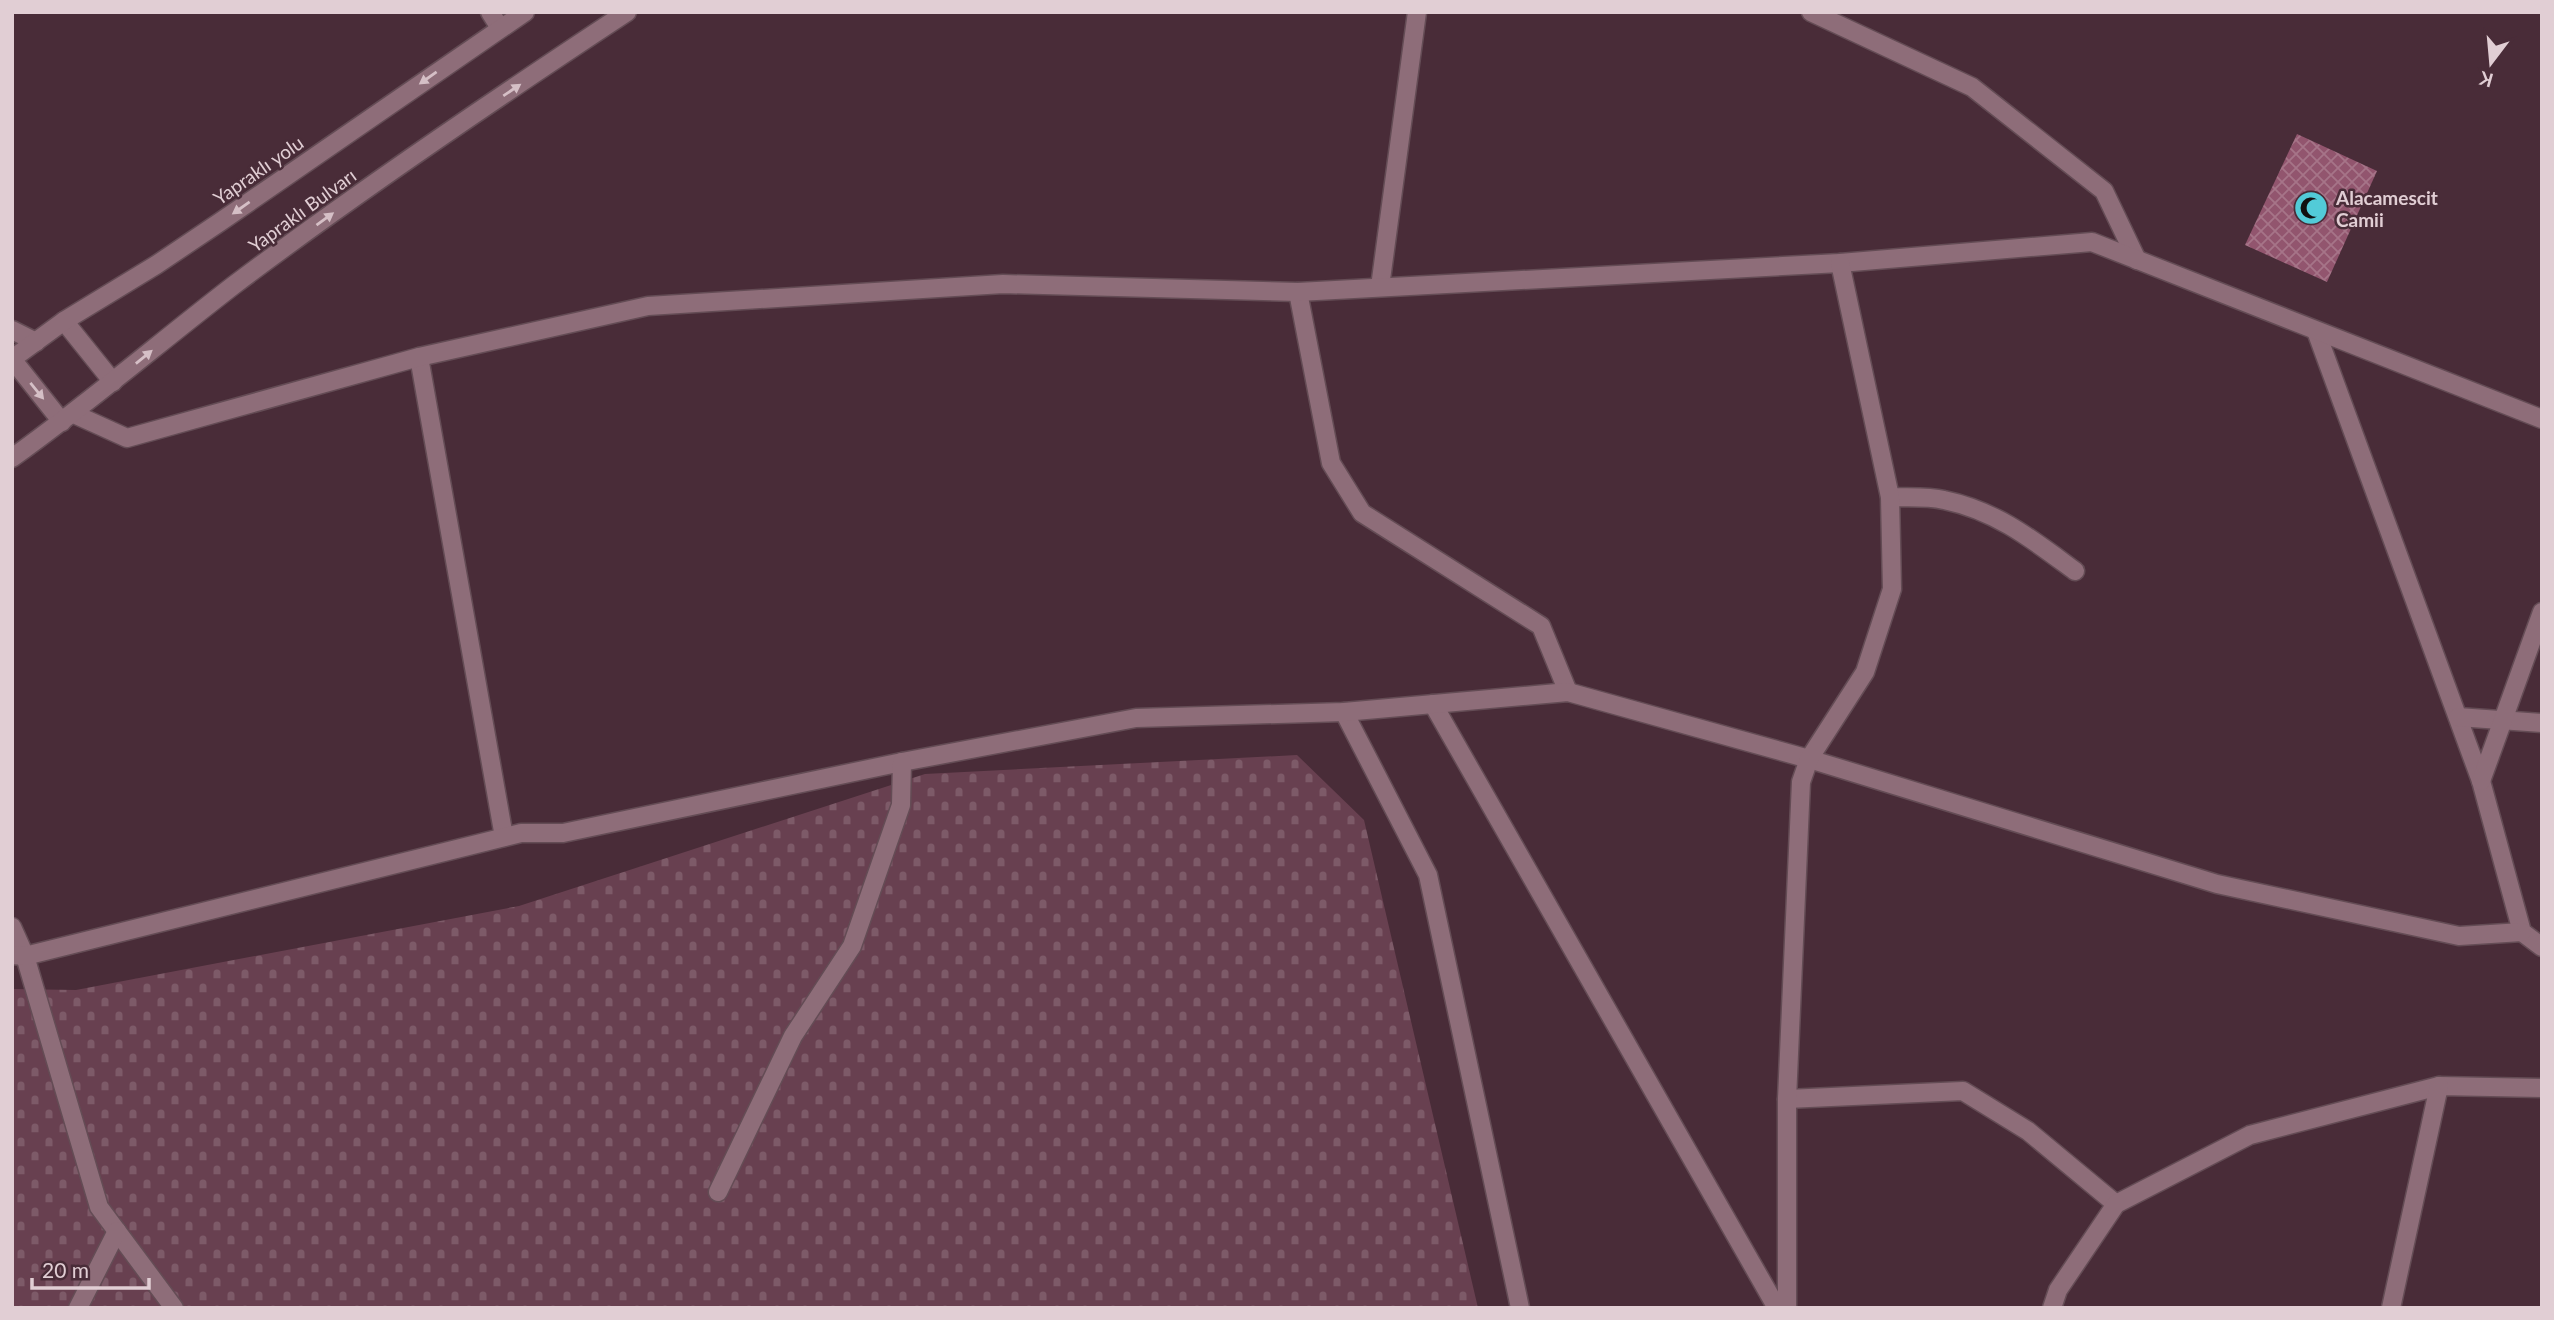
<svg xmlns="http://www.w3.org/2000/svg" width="2554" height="1320" font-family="Lato,sans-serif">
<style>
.cemetery{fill:url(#cemetery-stones)}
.building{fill:url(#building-cross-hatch)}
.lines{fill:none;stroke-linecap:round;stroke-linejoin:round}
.lane-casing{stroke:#644c55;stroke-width:21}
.street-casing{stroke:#644c55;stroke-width:21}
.secondary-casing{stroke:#644c55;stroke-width:21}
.lane{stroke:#8e6d79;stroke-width:18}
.street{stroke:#8e6d79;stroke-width:18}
.secondary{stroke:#8e6d79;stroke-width:18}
.oneway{fill:#d5bfc6}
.labels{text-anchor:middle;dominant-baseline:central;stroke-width:5;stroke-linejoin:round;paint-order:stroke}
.street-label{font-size:19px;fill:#e1ced4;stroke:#492c38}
.poi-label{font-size:19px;font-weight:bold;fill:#e1ced4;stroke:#492c38;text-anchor:start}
</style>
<defs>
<pattern id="cemetery-stones" width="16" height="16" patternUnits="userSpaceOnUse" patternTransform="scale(1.75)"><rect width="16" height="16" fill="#684050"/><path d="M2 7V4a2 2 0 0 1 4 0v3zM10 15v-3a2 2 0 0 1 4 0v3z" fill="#7d5a68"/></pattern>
<pattern id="building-cross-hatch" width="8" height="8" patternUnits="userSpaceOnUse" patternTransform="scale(1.75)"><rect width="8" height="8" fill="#92556e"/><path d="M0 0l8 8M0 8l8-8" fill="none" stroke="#a67488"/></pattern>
</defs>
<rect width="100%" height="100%" fill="#492c38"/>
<path class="cemetery" d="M 1297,755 L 1364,820 L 1478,1308 L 12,1308 L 12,989 L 76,990 L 519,906 L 925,774 Z"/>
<path class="building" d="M 2297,134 L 2377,171 L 2327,282 L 2245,245 Z"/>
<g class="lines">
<g class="lane-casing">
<path id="lane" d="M 1890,497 C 1907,498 1927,496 1944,500 C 1997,511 2033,540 2075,571"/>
</g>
<g class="street-casing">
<g id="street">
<path d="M 490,12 L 500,28"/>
<path d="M 1811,12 L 1972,87 L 2104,191 L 2137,260"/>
<path d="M 1380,287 L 1417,12"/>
<path d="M 1298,292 L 1331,463 L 1362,513 L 1541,626 L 1568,692"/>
<path d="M 12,330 L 36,342"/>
<path d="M 2316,331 L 2481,781 L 2522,932 L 2542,947"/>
<path d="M 419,357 L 504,837"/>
<path d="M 74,414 L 127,438 L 419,357 L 648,306 L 1003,284 L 1298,292 L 1840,263 L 2092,242 L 2542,419"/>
<path d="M 1433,704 L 1777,1308"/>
<path d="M 1344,712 L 1428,875 L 1520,1308"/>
<path d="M 2458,717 L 2542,723"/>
<path d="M 2481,781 L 2542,612"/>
<path d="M 12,927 L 25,956 L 99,1207 L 174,1308"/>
<path d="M 12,955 L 25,956 L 521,833 L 563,833 L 902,762 L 1136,718 L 1344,712 L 1568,692 L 1809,759 L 2217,884 L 2459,936 L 2522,932"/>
<path d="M 1787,1099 L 1963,1091 L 2028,1131 L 2116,1204"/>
<path d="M 718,1192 L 793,1036 L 852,946 L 901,805 L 902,762"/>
<path d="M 78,1308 L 117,1231"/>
<path d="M 1787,1308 L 1787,1099 L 1801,782 L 1809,759 L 1865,672 L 1892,589 L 1890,497 L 1840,263"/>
<path d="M 2052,1308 L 2058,1290 L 2116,1204 L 2250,1135 L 2439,1086 L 2542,1088"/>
<path d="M 2391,1308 L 2439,1086"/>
</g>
</g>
<g class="secondary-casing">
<g id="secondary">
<path d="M 64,321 L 113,382"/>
<path d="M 62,422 L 12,359 L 64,321 L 156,265 L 220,222 L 525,12"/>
<path d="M 12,458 C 89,403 160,342 234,285 C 360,190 495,99 627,12"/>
</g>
</g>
<use href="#lane" class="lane"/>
<use href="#street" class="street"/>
<use href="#secondary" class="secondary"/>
</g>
<defs><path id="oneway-solid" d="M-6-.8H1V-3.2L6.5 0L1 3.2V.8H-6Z" transform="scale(1.75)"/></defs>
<g class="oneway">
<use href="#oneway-solid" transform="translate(428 78) rotate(145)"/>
<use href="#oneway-solid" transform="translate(512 90) rotate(-34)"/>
<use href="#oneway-solid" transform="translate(241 208) rotate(145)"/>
<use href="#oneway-solid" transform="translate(325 219) rotate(-36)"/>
<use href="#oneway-solid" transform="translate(144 357) rotate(-39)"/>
<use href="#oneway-solid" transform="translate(37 391) rotate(51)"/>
</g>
<defs>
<g id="mosque-disc" transform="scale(1.75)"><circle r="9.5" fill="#52cbd8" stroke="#492c38"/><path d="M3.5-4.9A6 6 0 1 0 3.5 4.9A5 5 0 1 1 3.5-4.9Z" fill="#111"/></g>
</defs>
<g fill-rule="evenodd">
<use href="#mosque-disc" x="2311" y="208"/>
</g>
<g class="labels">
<g class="street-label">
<text transform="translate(258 170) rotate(-35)">Yapraklı yolu</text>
<text transform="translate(302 210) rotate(-36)">Yapraklı Bulvarı</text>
</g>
<g class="poi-label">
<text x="2336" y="197">Alacamescit<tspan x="2336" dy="22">Camii</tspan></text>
</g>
</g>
<rect width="2554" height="1320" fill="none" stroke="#e1ced4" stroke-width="28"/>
<g transform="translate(2491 63) rotate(196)" stroke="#492c38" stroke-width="5" paint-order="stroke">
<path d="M0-5L12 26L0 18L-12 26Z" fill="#e1ced4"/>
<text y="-10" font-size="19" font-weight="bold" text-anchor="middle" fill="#e1ced4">K</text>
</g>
<path d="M32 1278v10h117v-10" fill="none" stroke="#e1ced4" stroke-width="3.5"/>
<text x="42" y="1278" font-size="21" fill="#e1ced4" stroke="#492c38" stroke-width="5" paint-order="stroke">20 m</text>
</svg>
